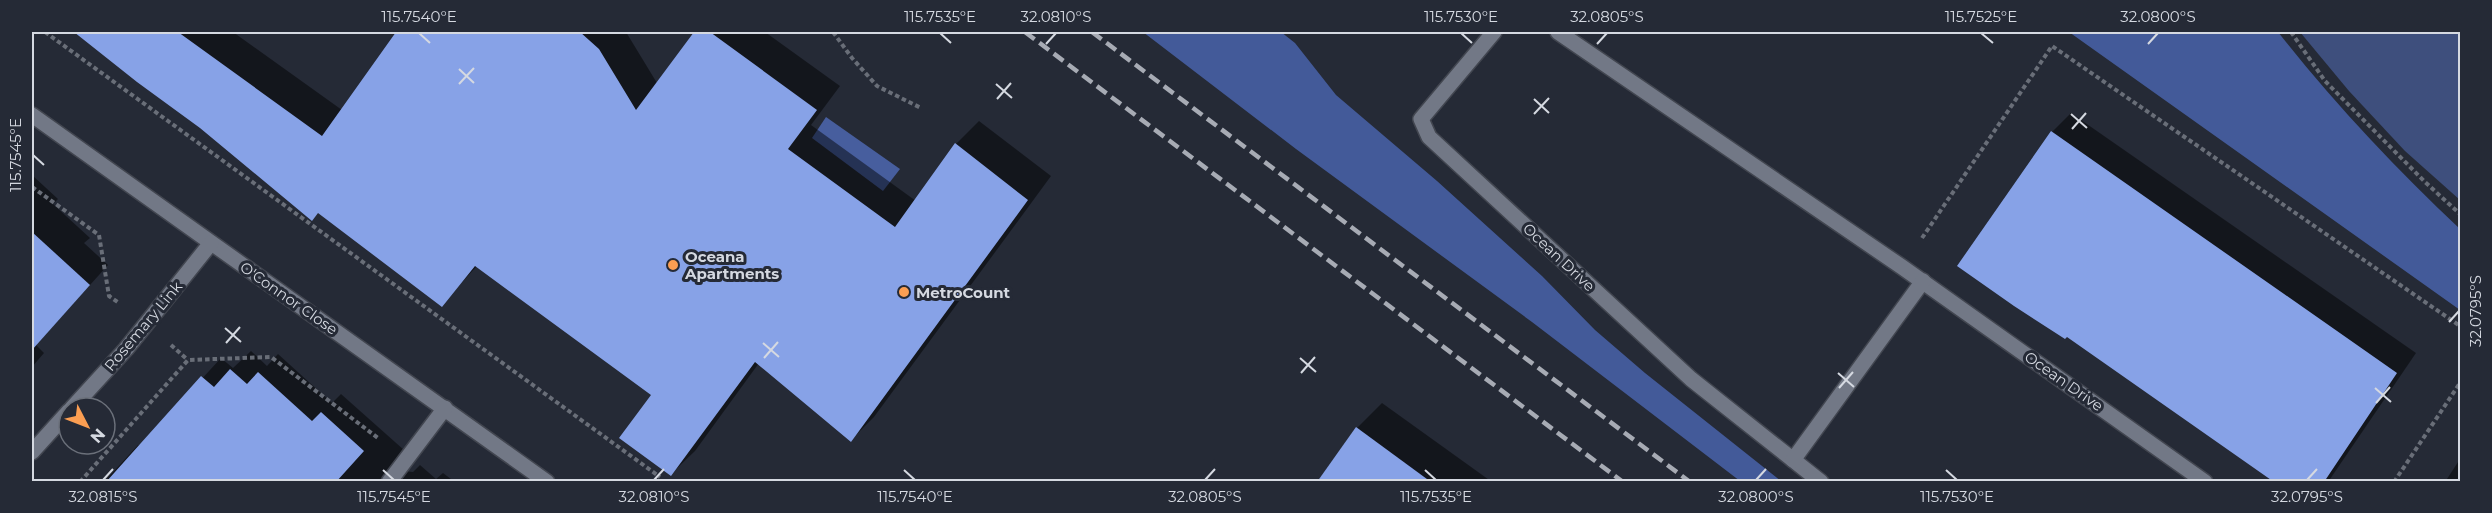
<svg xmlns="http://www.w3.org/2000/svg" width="2492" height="513" font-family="Montserrat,sans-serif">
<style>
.green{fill:#3e4f7d}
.forest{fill:#435a99}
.water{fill:#475e9e}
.shadow{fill:#0007}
.building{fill:#87a2e7}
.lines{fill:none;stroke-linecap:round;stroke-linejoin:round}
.minor-casing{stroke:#424650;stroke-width:18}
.path{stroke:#696e78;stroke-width:4;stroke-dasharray:4.5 3;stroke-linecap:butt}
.minor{stroke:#727886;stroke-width:15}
.rail{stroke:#a7abb4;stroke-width:4.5;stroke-dasharray:12 6;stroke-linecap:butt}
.ticks{fill:none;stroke:#d5d9e1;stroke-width:2}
.poi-dot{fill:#fb9e52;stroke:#252a36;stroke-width:2}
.labels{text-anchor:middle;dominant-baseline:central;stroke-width:6;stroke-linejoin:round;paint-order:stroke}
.poi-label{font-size:15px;font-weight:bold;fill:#d5d9e1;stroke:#252a36;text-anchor:start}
.street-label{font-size:15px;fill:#d5d9e1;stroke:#252a36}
.neatline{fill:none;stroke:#d5d9e1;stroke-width:2}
.ticks-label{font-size:15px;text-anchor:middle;fill:#d5d9e1}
</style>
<rect width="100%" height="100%" fill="#252a36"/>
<path class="green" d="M 2300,32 L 2460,32 L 2460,200 L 2405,151 L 2349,91 Z"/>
<g class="forest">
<path d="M 1143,32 L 1281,32 L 1295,43 L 1336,95 L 1437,181 L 1542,276 L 1595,330 L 1645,373 L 1781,481 L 1740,481 L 1532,322 L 1296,149 Z"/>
<path d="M 2069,32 L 2278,32 C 2333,102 2395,168 2460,229 L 2460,310 Z"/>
</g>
<path class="water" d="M 826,117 L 900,169 L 883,191 L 812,138 Z"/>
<g class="shadow">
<path d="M 76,32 L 233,32 L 342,110 L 395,35 L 390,32 L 626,32 L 657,83 L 696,32 L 765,32 L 840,86 L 811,125 L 916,201 L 956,144 L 979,121 L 1051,176 L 874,417 L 851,440 L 759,363 L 695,451 L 671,474 L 653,394 L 477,266 L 441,305 L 319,212 L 138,81 Z"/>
<path d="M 2071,113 L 2416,353 L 2328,482 L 2276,482 L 2067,336 L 2052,132 Z"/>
<path d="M 32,175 L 58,199 L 53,204 L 90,238 L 84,243 L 108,265 L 36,345 L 44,353 L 32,367 Z"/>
<path d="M 251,351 L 267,366 L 278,354 L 332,403 L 341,394 L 404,450 L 403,471 L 413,472 L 420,465 L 436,479 L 443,473 L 455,482 L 104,482 L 138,445 L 140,446 L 221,358 L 233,368 Z"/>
<path d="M 1382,403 L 1492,482 L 1319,482 L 1357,428 Z"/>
<path d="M 2460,459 L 2460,482 L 2445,482 Z"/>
</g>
<g class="building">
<path d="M 74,32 L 178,32 L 322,136 L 396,32 L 580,32 L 599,49 L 636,110 L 694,32 L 710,32 L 817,110 L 788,149 L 895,227 L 955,143 L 1028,200 L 851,442 L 755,362 L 671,476 L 619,438 L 651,395 L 475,266 L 442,307 L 318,213 L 312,221 L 200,128 L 137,82 Z"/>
<path d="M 2051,131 L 2397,373 L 2324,482 L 2274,482 L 2067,337 L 2065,339 L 2014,306 L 1957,266 Z"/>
<path d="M 32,232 L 90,285 L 32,350 Z"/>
<path d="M 230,369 L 247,384 L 258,372 L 312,421 L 321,412 L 364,451 L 336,482 L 106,482 L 201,376 L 214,387 Z"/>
<path d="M 1356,427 L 1431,482 L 1317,482 Z"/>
</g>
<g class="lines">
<g class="minor-casing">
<g id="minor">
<path d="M 1494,32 L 1421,119 L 1429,137 L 1691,379 L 1821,482"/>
<path d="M 1558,32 L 1902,267 L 2205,482"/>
<path d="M 32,115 L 547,482"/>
<path d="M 72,408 L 126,349 L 211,243"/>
<path d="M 32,452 L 69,411"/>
<path d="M 1793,460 L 1923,281"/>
<path d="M 389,482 L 445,408"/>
</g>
</g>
<g class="path">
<path d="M 45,32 L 660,477"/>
<path d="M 833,32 L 852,58 L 877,86 L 921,108"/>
<path d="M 2291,32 L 2325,81 L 2425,182 L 2460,214"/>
<path d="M 32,187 L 99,235 L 109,296 L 119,303"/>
<path d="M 1922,238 L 2052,46 L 2460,326"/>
<path d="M 171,345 L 188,360"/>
<path d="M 80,482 L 188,360 L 271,357 L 378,438"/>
<path d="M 2394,482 L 2460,383"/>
</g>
<use href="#minor" class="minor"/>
<g class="rail">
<path d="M 1025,32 L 1623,482"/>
<path d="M 1092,32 L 1690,482"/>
</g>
</g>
<path class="ticks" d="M 419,33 L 430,43M 940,33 L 951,43M 1461,33 L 1472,43M 1981,33 L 1993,43M 1046,44 L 1056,33M 1597,44 L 1607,33M 2148,44 L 2158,33M 459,69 L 474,83M 459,84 L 474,68M 996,84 L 1012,98M 997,99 L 1011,83M 1534,99 L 1549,113M 1534,114 L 1549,98M 2071,114 L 2087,128M 2072,129 L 2086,113M 33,155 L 44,165M 2449,322 L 2459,311M 225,328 L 241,342M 226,343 L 240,327M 763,343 L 779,357M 764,358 L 778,342M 1300,358 L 1316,372M 1301,373 L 1315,357M 1838,373 L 1854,387M 1839,388 L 1853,372M 2375,388 L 2391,402M 2376,403 L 2390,387M 383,470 L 394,480M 904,470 L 915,480M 1425,470 L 1436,480M 1946,470 L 1957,480M 103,480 L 113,469M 654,480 L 664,469M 1205,480 L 1215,469M 1756,480 L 1766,469M 2307,480 L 2317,469"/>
<g class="poi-dot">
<circle cx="673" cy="265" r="6"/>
<circle cx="904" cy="292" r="6"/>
</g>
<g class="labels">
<g class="poi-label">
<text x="685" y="256">Oceana<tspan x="685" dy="17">Apartments</tspan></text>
<text x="916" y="292">MetroCount</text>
</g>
<g class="street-label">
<text transform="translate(1559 257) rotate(43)">Ocean Drive</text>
<text transform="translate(289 298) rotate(35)">O'Connor Close</text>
<text transform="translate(143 326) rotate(-50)">Rosemary Link</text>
<text transform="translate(2064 381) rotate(35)">Ocean Drive</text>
</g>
</g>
<rect width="2492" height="513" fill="none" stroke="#252a36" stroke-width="66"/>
<g transform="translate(87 426) rotate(132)"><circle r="28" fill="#252a36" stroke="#6b707a" stroke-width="1.5"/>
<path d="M0-4.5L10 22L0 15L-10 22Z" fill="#fb9e52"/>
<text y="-9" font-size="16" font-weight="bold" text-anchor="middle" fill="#d5d9e1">N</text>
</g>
<rect x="33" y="33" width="2426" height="447" class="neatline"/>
<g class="ticks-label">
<text x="419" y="22">115.7540°E</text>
<text x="940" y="22">115.7535°E</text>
<text x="1056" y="22">32.0810°S</text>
<text x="1461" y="22">115.7530°E</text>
<text x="1607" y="22">32.0805°S</text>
<text x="1981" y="22">115.7525°E</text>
<text x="2158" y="22">32.0800°S</text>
<text transform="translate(16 155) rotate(-90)" y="5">115.7545°E</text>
<text transform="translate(2476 311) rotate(-90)" y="5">32.0795°S</text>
<text x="103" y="502">32.0815°S</text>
<text x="394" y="502">115.7545°E</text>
<text x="654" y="502">32.0810°S</text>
<text x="915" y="502">115.7540°E</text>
<text x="1205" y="502">32.0805°S</text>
<text x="1436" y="502">115.7535°E</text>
<text x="1756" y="502">32.0800°S</text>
<text x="1957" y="502">115.7530°E</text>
<text x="2307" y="502">32.0795°S</text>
</g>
</svg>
